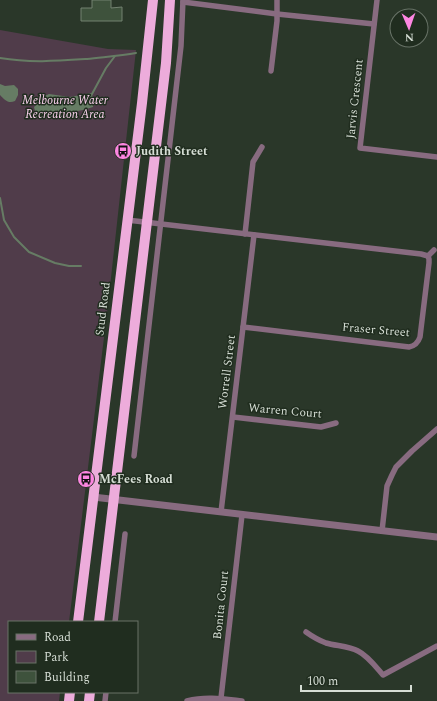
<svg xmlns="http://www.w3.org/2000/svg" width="437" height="701" font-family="Spectral,serif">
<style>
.green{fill:#503c4a}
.water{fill:#667c64}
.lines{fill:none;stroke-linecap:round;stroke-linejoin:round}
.stream{stroke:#667c64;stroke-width:2}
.building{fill:#3e523c;stroke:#738271}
.minor{stroke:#886b80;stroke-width:5.5}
.tertiary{stroke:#886b80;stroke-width:7}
.trunk{stroke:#edacdb;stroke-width:10}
.labels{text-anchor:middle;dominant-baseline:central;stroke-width:3;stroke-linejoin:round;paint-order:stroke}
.street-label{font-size:12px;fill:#d5ddd4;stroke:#202d1f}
.park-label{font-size:12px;font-style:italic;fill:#fad0ed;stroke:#202d1f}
.poi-label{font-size:12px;font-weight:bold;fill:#d5ddd4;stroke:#202d1f;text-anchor:start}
</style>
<rect width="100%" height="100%" fill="#2a3729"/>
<path class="green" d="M 0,30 L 108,49 L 136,50 L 108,305 L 69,622 L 9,622 L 9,692 L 60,692 L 59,701 L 0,701 Z"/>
<g class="water">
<path d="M 0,84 L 5,86 L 14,85 L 18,89 L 18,95 L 15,101 C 8,104 5,100 0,95 Z"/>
<path d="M 91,93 C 94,98 94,101 93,107 L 83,110 L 44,117 C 38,116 35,113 34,107 L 37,104 L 37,101 L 38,99 L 49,94 L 70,97 Z"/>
</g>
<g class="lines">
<g class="stream">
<path d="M 0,58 C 29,63 57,61 87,59 C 103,57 120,56 136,53"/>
<path d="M 92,94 L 106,68 L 115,56"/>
<path d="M 0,198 L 4,220 L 14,237 L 29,252 L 55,263 L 69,266 L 81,266"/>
</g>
</g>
<path class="building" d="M 92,0 L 111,0 L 111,8 L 122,7 L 122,21 L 81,21 L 81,8 L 92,8 Z"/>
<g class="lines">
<g class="minor">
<path d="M 377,0 L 360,148 L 437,157"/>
<path d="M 183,2 L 277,14 L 374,24"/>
<path d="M 271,71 L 277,21 L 277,0"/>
<path d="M 127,220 L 421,254 L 428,256"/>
<path d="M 245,234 L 253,162 L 262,147"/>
<path d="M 428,256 L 434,250"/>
<path d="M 243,327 L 409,347 C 415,346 418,343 420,337 L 429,263 L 429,259 L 428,256"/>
<path d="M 233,417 L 321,427 L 336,423"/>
<path d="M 134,456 L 181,46 L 183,0"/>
<path d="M 221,512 L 254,235"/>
<path d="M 382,531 L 387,486 L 392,475 L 396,467 L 412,451 L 437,429"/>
<path d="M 115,622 L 125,534"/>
<path d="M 306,632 C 313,637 318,640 326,643 C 336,646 349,646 358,651 C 368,656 376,667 383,675 L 437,646"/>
<path d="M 221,698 L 242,515"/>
<path d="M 105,701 L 106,692"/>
<path d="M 187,701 C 206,696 224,699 242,701"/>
</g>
<path class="tertiary" d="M 93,497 L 437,537"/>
<g class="trunk">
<path d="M 78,622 L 142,103 L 153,0"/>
<path d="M 99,622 L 166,63 L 170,0"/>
<path d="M 69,701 L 70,692"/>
<path d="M 89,701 L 90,692"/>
</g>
</g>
<defs>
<g id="bus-disc" transform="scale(0.9)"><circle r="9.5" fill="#fd86e1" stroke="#202d1f"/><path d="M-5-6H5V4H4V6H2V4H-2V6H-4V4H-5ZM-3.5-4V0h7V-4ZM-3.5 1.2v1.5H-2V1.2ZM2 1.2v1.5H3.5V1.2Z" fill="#111"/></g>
</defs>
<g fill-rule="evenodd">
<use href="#bus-disc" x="123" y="151"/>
<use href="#bus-disc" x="86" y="479"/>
</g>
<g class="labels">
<g class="street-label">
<text transform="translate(355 99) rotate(-84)">Jarvis Crescent</text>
<text transform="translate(103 309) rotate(-83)">Stud Road</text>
<text transform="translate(376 330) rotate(5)">Fraser Street</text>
<text transform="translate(227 372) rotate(-83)">Worrell Street</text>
<text transform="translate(285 411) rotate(5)">Warren Court</text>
<text transform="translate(221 605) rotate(-84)">Bonita Court</text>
</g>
<g class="park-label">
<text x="65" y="100">Melbourne Water<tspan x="65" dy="14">Recreation Area</tspan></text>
</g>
<g class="poi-label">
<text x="136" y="151">Judith Street</text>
<text x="99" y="479">McFees Road</text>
</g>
</g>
<rect x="8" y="621" width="130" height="72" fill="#202d1f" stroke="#687367"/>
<rect x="16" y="634" width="20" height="6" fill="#886b80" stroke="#687367"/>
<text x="44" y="641" font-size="12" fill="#d5ddd4">Road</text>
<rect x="16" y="651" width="20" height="12" fill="#503c4a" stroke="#687367"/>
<text x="44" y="661" font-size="12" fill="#d5ddd4">Park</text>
<rect x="16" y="671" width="20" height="12" fill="#3e523c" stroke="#687367"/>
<text x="44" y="681" font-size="12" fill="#d5ddd4">Building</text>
<g transform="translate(409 28) rotate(178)"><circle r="19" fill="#202d1f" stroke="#687367"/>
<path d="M0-3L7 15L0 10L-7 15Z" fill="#fd86e1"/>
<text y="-6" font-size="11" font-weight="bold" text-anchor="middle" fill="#d5ddd4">N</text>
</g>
<path d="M301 685v6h110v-6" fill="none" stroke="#d5ddd4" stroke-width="2"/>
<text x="307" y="685" font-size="12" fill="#d5ddd4" stroke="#202d1f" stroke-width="3" paint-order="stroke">100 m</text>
</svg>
